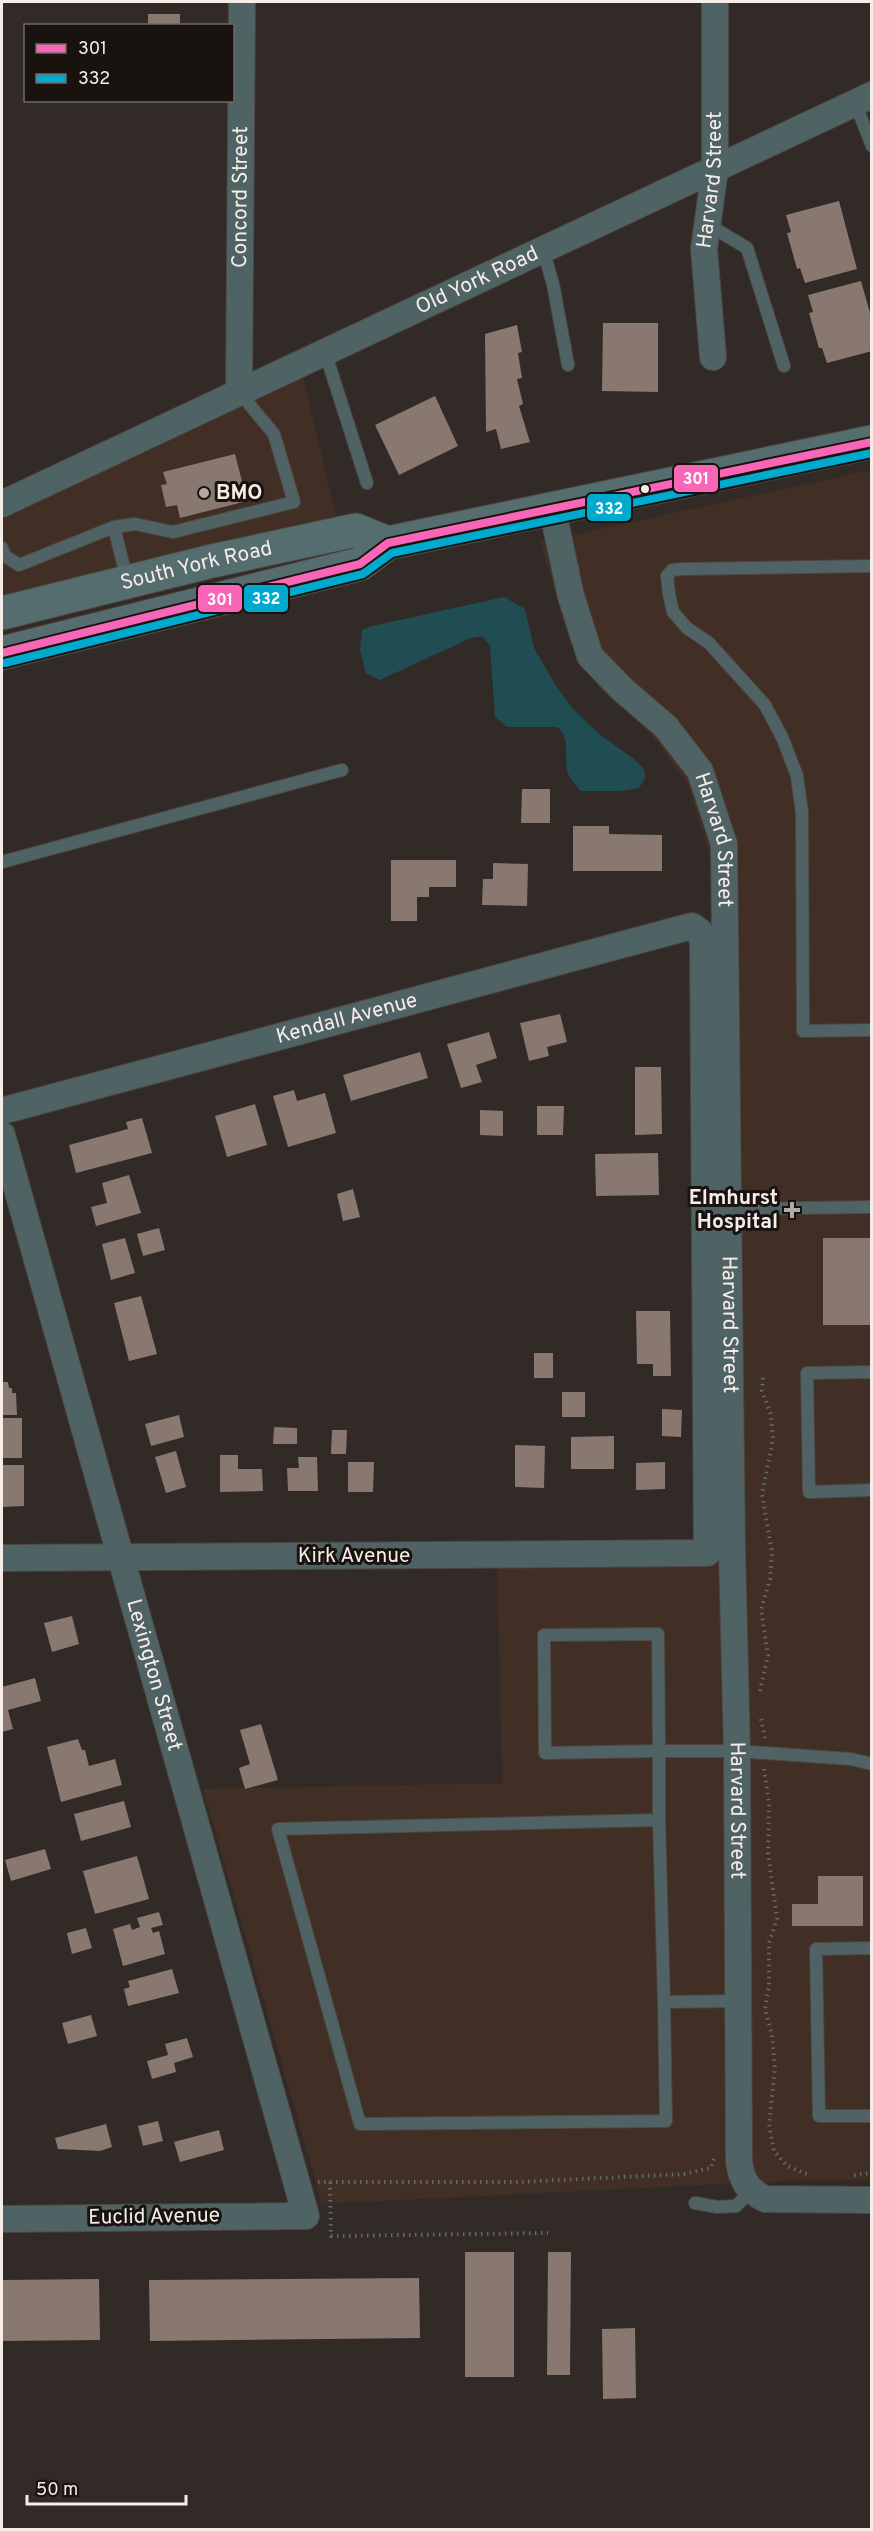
<svg xmlns="http://www.w3.org/2000/svg" width="873" height="2531" font-family="Overpass,sans-serif">
<style>
.built{fill:#412e24}
.water{fill:#204d51}
.building{fill:#887870}
.lines{fill:none;stroke-linecap:round;stroke-linejoin:round}
.service-casing{stroke:#4d4642;stroke-width:14}
.minor-casing{stroke:#4d4642;stroke-width:28}
.secondary-casing{stroke:#4d4642;stroke-width:35}
.path{stroke:#626b6a;stroke-width:4;stroke-dasharray:1.5 4.5;stroke-linecap:butt}
.service{stroke:#506364;stroke-width:12}
.minor{stroke:#506364;stroke-width:26}
.secondary{stroke:#556d6f;stroke-width:33}
.bus-1-casing{stroke:#19130f;stroke-width:12}
.bus-2-casing{stroke:#19130f;stroke-width:12}
.bus-1{stroke:#fa66b7;stroke-width:8}
.bus-2{stroke:#00a9ce;stroke-width:8}
.bus-dot{fill:#f7ede8;stroke:#19130f;stroke-width:2}
.poi-dot{fill:#b2a9a4;stroke:#19130f;stroke-width:2}
.labels{text-anchor:middle;dominant-baseline:central;stroke-width:6;stroke-linejoin:round;paint-order:stroke}
.street-label{font-size:21px;fill:#f7ede8;stroke:#19130f}
.poi-label{font-size:21px;font-weight:bold;fill:#f7ede8;stroke:#19130f;text-anchor:start}
.line-badge{stroke:#19130f;stroke-width:2}
.badge-label{font-size:16px;text-anchor:middle;font-weight:bold;fill:#fff}
</style>
<rect width="100%" height="100%" fill="#322a26"/>
<g class="built">
<path d="M 298,356 L 338,523 L 2,610 L 2,495 Z"/>
<path d="M 871,470 L 871,2180 L 785,2181 L 322,2204 L 203,1789 L 502,1783 L 497,1564 L 716,1562 L 710,857 L 688,785 L 651,734 L 600,689 L 570,643 L 540,542 Z"/>
</g>
<path class="water" d="M 504,597 L 525,609 L 534,648 L 556,686 L 573,709 L 598,733 L 634,759 L 644,769 L 645,778 L 639,788 L 621,791 L 581,791 C 575,784 569,779 567,770 C 564,754 571,738 557,727 L 507,727 L 495,717 L 490,646 L 482,636 L 471,638 L 380,680 L 366,673 L 360,650 L 362,630 L 368,627 Z"/>
<g class="building">
<rect x="148" y="14" width="32" height="12"/>
<path d="M 839,201 L 857,269 L 805,283 L 800,268 L 797,269 L 787,233 L 791,232 L 786,215 Z"/>
<path d="M 861,281 L 872,320 L 872,351 L 827,363 L 822,348 L 819,348 L 809,313 L 813,312 L 808,295 Z"/>
<path d="M 603,323 L 658,323 L 658,392 L 602,391 Z"/>
<path d="M 517,325 L 522,352 L 518,353 L 522,378 L 517,379 L 523,404 L 519,406 L 530,442 L 501,449 L 496,429 L 486,432 L 485,334 Z"/>
<path d="M 435,396 L 458,446 L 399,475 L 375,425 Z"/>
<path d="M 235,454 L 247,501 L 180,518 L 177,505 L 166,507 L 161,485 L 167,484 L 163,472 Z"/>
<path d="M 522,789 L 550,789 L 550,823 L 521,823 Z"/>
<path d="M 573,826 L 609,826 L 609,834 L 662,835 L 662,871 L 573,871 Z"/>
<path d="M 391,860 L 456,860 L 456,887 L 429,887 L 429,897 L 417,897 L 417,921 L 391,921 Z"/>
<path d="M 493,863 L 528,864 L 527,906 L 482,905 L 483,879 L 493,879 Z"/>
<path d="M 560,1014 L 567,1042 L 547,1047 L 549,1056 L 529,1061 L 520,1023 Z"/>
<path d="M 489,1032 L 497,1058 L 476,1065 L 482,1082 L 461,1088 L 447,1044 Z"/>
<path d="M 420,1052 L 428,1078 L 351,1101 L 343,1075 Z"/>
<path d="M 635,1067 L 661,1067 L 662,1134 L 635,1135 Z"/>
<path d="M 294,1090 L 297,1101 L 325,1093 L 336,1133 L 288,1147 L 273,1096 Z"/>
<path d="M 255,1104 L 267,1145 L 227,1157 L 215,1116 Z"/>
<path d="M 537,1106 L 564,1106 L 563,1135 L 537,1135 Z"/>
<path d="M 480,1110 L 503,1111 L 503,1136 L 480,1135 Z"/>
<path d="M 142,1118 L 152,1153 L 76,1173 L 69,1145 L 128,1129 L 126,1122 Z"/>
<path d="M 658,1153 L 659,1195 L 596,1196 L 595,1154 Z"/>
<path d="M 129,1175 L 141,1213 L 96,1226 L 91,1207 L 107,1203 L 102,1183 Z"/>
<path d="M 353,1189 L 360,1217 L 343,1221 L 337,1194 Z"/>
<path d="M 159,1228 L 165,1250 L 143,1256 L 137,1234 Z"/>
<path d="M 125,1238 L 135,1273 L 111,1280 L 102,1244 Z"/>
<rect x="823" y="1238" width="49" height="87"/>
<path d="M 141,1296 L 157,1354 L 129,1361 L 114,1303 Z"/>
<path d="M 636,1311 L 670,1311 L 671,1376 L 653,1376 L 653,1364 L 637,1364 Z"/>
<rect x="534" y="1353" width="19" height="25"/>
<path d="M 2,1382 L 8,1382 L 9,1388 L 12,1388 L 12,1393 L 16,1393 L 17,1415 L 2,1415 Z"/>
<rect x="562" y="1392" width="23" height="25"/>
<path d="M 662,1409 L 682,1410 L 681,1437 L 662,1436 Z"/>
<path d="M 179,1415 L 184,1437 L 151,1446 L 145,1424 Z"/>
<rect x="2" y="1418" width="20" height="40"/>
<path d="M 274,1427 L 297,1428 L 297,1444 L 273,1444 Z"/>
<path d="M 332,1430 L 347,1430 L 346,1454 L 331,1454 Z"/>
<path d="M 614,1436 L 614,1469 L 571,1469 L 571,1437 Z"/>
<path d="M 515,1445 L 545,1446 L 544,1488 L 515,1487 Z"/>
<path d="M 176,1451 L 186,1487 L 166,1493 L 155,1457 Z"/>
<path d="M 220,1455 L 238,1455 L 238,1469 L 262,1469 L 263,1491 L 220,1492 Z"/>
<path d="M 298,1457 L 317,1457 L 318,1491 L 288,1491 L 287,1468 L 299,1468 Z"/>
<path d="M 348,1462 L 374,1462 L 373,1492 L 348,1492 Z"/>
<path d="M 665,1462 L 665,1489 L 636,1490 L 636,1463 Z"/>
<path d="M 2,1465 L 24,1465 L 24,1506 L 2,1507 Z"/>
<path d="M 72,1616 L 79,1644 L 52,1652 L 44,1623 Z"/>
<path d="M 35,1678 L 41,1701 L 8,1710 L 13,1729 L 2,1732 L 2,1687 Z"/>
<path d="M 261,1724 L 278,1780 L 245,1789 L 239,1768 L 250,1764 L 240,1730 Z"/>
<path d="M 78,1739 L 82,1750 L 85,1750 L 89,1766 L 115,1759 L 122,1785 L 61,1802 L 47,1747 Z"/>
<path d="M 124,1801 L 131,1827 L 81,1841 L 74,1814 Z"/>
<path d="M 45,1849 L 51,1869 L 11,1881 L 5,1860 Z"/>
<path d="M 137,1856 L 149,1899 L 95,1914 L 83,1871 Z"/>
<path d="M 818,1876 L 863,1876 L 863,1926 L 792,1926 L 792,1904 L 818,1904 Z"/>
<path d="M 159,1912 L 163,1925 L 151,1928 L 153,1933 L 159,1931 L 165,1954 L 123,1966 L 113,1929 L 130,1924 L 132,1930 L 140,1927 L 137,1918 Z"/>
<path d="M 86,1928 L 92,1948 L 72,1954 L 67,1933 Z"/>
<path d="M 172,1969 L 179,1993 L 128,2006 L 124,1989 L 130,1987 L 128,1981 Z"/>
<path d="M 91,2015 L 97,2036 L 68,2044 L 62,2023 Z"/>
<path d="M 187,2038 L 193,2057 L 174,2063 L 176,2072 L 152,2079 L 147,2061 L 168,2055 L 165,2044 Z"/>
<path d="M 158,2121 L 163,2141 L 143,2146 L 138,2126 Z"/>
<path d="M 106,2124 L 112,2147 L 100,2151 L 58,2149 L 55,2138 Z"/>
<path d="M 219,2130 L 224,2150 L 180,2162 L 174,2142 Z"/>
<rect x="465" y="2252" width="49" height="125"/>
<path d="M 548,2252 L 571,2252 L 570,2375 L 547,2375 Z"/>
<path d="M 419,2278 L 420,2338 L 150,2341 L 149,2280 Z"/>
<path d="M 99,2279 L 100,2340 L 2,2341 L 2,2280 Z"/>
<path d="M 635,2328 L 636,2398 L 603,2399 L 602,2329 Z"/>
</g>
<g class="lines">
<g class="service-casing">
<g id="service">
<path d="M 855,102 L 872,146"/>
<path d="M 707,224 L 747,248 L 784,366"/>
<path d="M 543,250 L 553,284 L 568,365"/>
<path d="M 325,352 L 367,483"/>
<path d="M 114,527 L 135,524 L 173,532 L 294,502 L 274,434 L 239,392"/>
<path d="M 2,548 L 5,556 L 19,565 L 114,527 L 127,580"/>
<path d="M 872,566 L 683,569 L 672,570 L 667,576 L 669,594 L 673,612 L 687,628 L 709,643 L 765,705 L 783,739 L 797,776 L 802,813 L 803,1031 L 872,1030"/>
<path d="M 2,862 L 342,770"/>
<path d="M 728,1209 L 872,1207"/>
<path d="M 872,1372 L 807,1373 L 809,1492 L 872,1490"/>
<path d="M 658,1634 L 659,1751 L 545,1753 L 544,1635 Z"/>
<path d="M 659,1820 L 664,2002"/>
<path d="M 872,1948 L 816,1949 L 819,2116 L 872,2116"/>
<path d="M 739,2001 L 664,2002 L 666,2121 L 360,2124 L 278,1829 L 659,1820 L 659,1751 L 737,1751 L 851,1759 L 872,1764"/>
<path d="M 695,2203 L 717,2207 L 736,2206 L 751,2191"/>
</g>
</g>
<g class="minor-casing">
<g id="minor">
<path id="s1" d="M 713,357 L 704,249 L 715,169 L 715,2"/>
<path id="s2" d="M 239,392 L 242,2"/>
<path id="s3" d="M 2,504 L 872,95"/>
<path id="s4" d="M 552,508 L 571,596 L 590,656 L 622,689 L 666,727 L 700,771 L 724,844 L 732,1552 L 737,1751 L 739,2162 C 742,2182 748,2190 765,2199 L 872,2200"/>
<path id="s5" d="M 2,1111 L 692,926 L 700,932 L 703,943 L 707,1553 L 2,1558"/>
<path id="s6" d="M 2,1135 L 306,2216 L 2,2219"/>
</g>
</g>
<g class="secondary-casing">
<g id="secondary">
<path id="s7" d="M 2,613 L 212,561 L 356,530 L 388,543"/>
<path d="M 2,653 L 360,564 L 388,543 L 872,442"/>
</g>
</g>
<g class="path">
<path d="M 760,1691 L 768,1655 L 761,1610 L 770,1579 L 772,1552 L 762,1494 L 773,1439 L 771,1415 L 762,1391 L 763,1375"/>
<path d="M 761,1719 L 765,1738"/>
<path d="M 764,1769 L 769,1803 L 768,1854 L 777,1918 L 769,1943 L 769,1986 L 765,2009 L 772,2035 L 775,2068 L 769,2125 L 774,2151 L 787,2166 L 809,2175"/>
<path d="M 854,2175 L 872,2173"/>
<path d="M 318,2182 L 518,2182 L 684,2174 L 711,2168 L 714,2159"/>
<path d="M 330,2182 L 331,2236 L 548,2233"/>
</g>
<use href="#service" class="service"/>
<use href="#minor" class="minor"/>
<use href="#secondary" class="secondary"/>
<g class="bus-1-casing">
<path id="bus-1" d="M 2,653 L 360,564 L 388,543 L 872,442"/>
</g>
<g class="bus-2-casing">
<path id="bus-2" d="M 5,663 L 363,574 L 392,553 L 872,453"/>
</g>
<use href="#bus-1" class="bus-1"/>
<use href="#bus-2" class="bus-2"/>
</g>
<circle class="bus-dot" cx="645" cy="489" r="5"/>
<g class="poi-dot">
<circle cx="204" cy="493" r="6"/>
<path d="M789 1201h6v6h6v6h-6v6h-6v-6h-6v-6h6z"/>
</g>
<g class="labels">
<g class="street-label">
<text stroke="none"><textPath href="#s1" startOffset="178">Harvard Street</textPath></text>
<text stroke="none"><textPath href="#s2" startOffset="195">Concord Street</textPath></text>
<text stroke="none"><textPath href="#s3" startOffset="525">Old York Road</textPath></text>
<text stroke="none"><textPath href="#s7" startOffset="200">South York Road</textPath></text>
<text stroke="none"><textPath href="#s4" startOffset="384">Harvard Street</textPath></text>
<text stroke="none"><textPath href="#s5" startOffset="357">Kendall Avenue</textPath></text>
<text stroke="none"><textPath href="#s4" startOffset="870">Harvard Street</textPath></text>
<text x="354" y="1556">Kirk Avenue</text>
<text stroke="none"><textPath href="#s6" startOffset="561">Lexington Street</textPath></text>
<text stroke="none"><textPath href="#s4" startOffset="1356">Harvard Street</textPath></text>
<text transform="translate(154 2217) rotate(-1)">Euclid Avenue</text>
</g>
<g class="poi-label">
<text x="216" y="493">BMO</text>
<text x="778" y="1198" text-anchor="end">Elmhurst<tspan x="778" dy="24">Hospital</tspan></text>
</g>
</g>
<g class="line-badge">
<rect x="673" y="464" width="46" height="29" rx="6" fill="#fa66b7"/>
<rect x="586" y="493" width="46" height="29" rx="6" fill="#00a9ce"/>
<rect x="243" y="584" width="46" height="29" rx="6" fill="#00a9ce"/>
<rect x="197" y="584" width="46" height="29" rx="6" fill="#fa66b7"/>
</g>
<g class="badge-label">
<text x="696" y="484">301</text>
<text x="609" y="514">332</text>
<text x="266" y="604">332</text>
<text x="220" y="605">301</text>
</g>
<rect width="873" height="2531" fill="none" stroke="#f7ede8" stroke-width="6"/>
<rect x="24" y="24" width="210" height="78" fill="#19130f" stroke="#726a66" stroke-width="1.5"/>
<rect x="36" y="44" width="30" height="9" fill="#fa66b7" stroke="#726a66" stroke-width="1.5"/>
<text x="78" y="54" font-size="18" fill="#f7ede8">301</text>
<rect x="36" y="74" width="30" height="9" fill="#00a9ce" stroke="#726a66" stroke-width="1.5"/>
<text x="78" y="84" font-size="18" fill="#f7ede8">332</text>
<path d="M27 2495v9h159v-9" fill="none" stroke="#f7ede8" stroke-width="3"/>
<text x="36" y="2495" font-size="18" fill="#f7ede8" stroke="#19130f" stroke-width="4.5" paint-order="stroke">50 m</text>
</svg>
